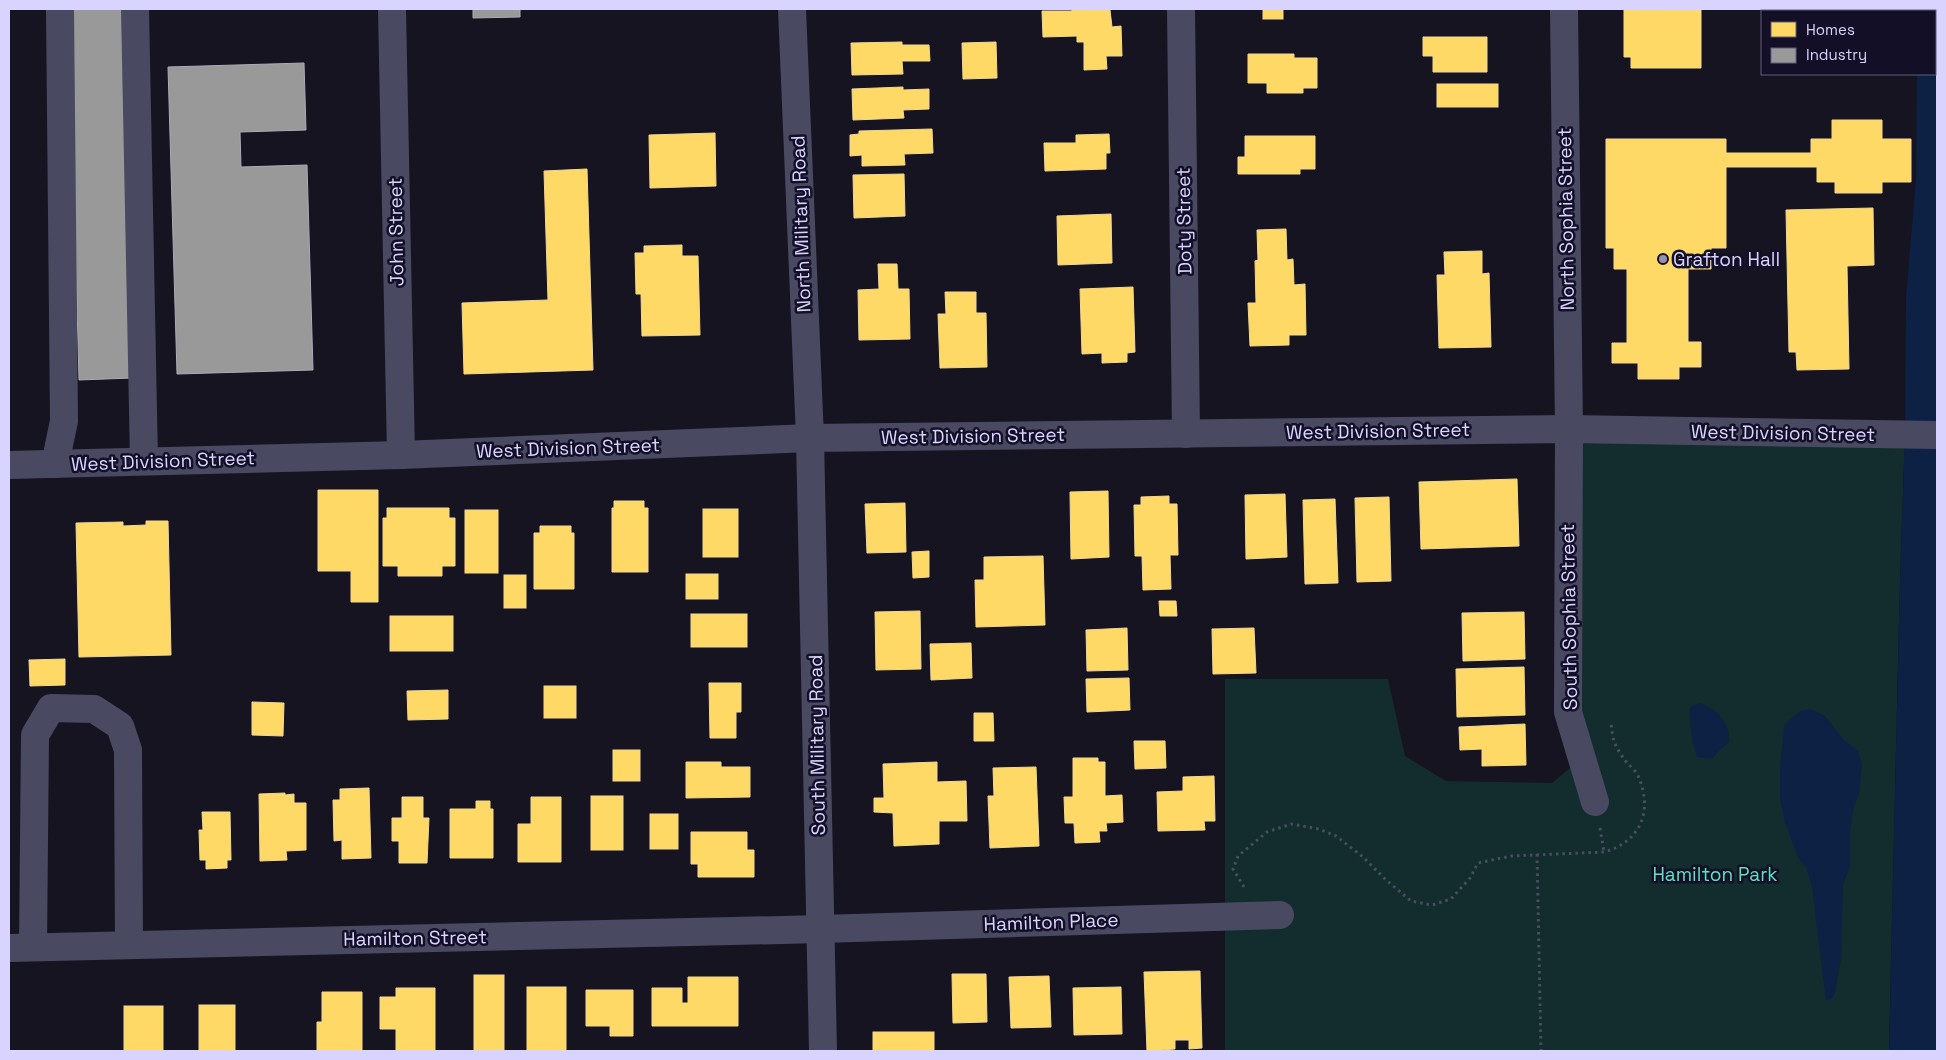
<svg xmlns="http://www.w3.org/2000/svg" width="1946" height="1060" font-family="'Space Grotesk',sans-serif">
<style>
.green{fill:#132c2d}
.water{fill:#0d2144}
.homes{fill:#ffd966;stroke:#f4d894}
.industry{fill:#999;stroke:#acabb8}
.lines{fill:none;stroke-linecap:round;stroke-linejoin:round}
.path{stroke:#44505f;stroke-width:3;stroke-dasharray:2.5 4;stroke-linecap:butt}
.minor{stroke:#4a4962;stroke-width:28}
.poi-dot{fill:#9591b1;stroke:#130f26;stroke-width:2}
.labels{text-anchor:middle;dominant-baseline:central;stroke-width:5;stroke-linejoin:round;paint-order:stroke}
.street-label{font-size:19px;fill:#d9d4ff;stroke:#130f26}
.poi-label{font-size:19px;fill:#d9d4ff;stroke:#130f26;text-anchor:start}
.park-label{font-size:19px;fill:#5fe0c0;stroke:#130f26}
</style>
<rect width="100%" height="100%" fill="#161421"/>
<path class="green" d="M 1569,429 L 1905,435 L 1900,580 L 1889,1051 L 1225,1051 L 1225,679 L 1388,679 L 1405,756 L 1446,781 L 1552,783 L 1582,758 Z"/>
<g class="water">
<path d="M 1918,9 L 1937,9 L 1937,1051 L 1889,1051 L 1900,580 L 1905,435 L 1906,297 L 1916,179 L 1917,74 L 1935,74 L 1935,11 L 1918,11 Z"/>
<path d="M 1700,703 C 1717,709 1731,724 1729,742 L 1717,753 L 1712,759 L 1697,757 C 1692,744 1689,720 1690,707 Z"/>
<path d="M 1811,709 L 1825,716 L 1844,740 L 1858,751 L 1862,765 L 1859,794 L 1854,806 L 1850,830 L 1850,866 L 1843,885 L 1841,959 L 1835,993 L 1832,999 L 1826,1000 L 1812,887 L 1807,869 L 1798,857 L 1785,823 L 1780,798 L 1780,768 L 1784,725 L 1800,711 Z"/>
</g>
<g class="homes">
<path d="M 1072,9 L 1110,10 L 1112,27 L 1121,26 L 1122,56 L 1106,56 L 1107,69 L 1084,70 L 1084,42 L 1077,42 L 1077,36 L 1043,37 L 1042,11 L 1072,11 Z"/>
<rect x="1263" y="9" width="20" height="10"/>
<path d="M 1624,9 L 1701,10 L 1701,68 L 1631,68 L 1631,57 L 1624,57 Z"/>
<path d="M 1423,37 L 1487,37 L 1487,72 L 1433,72 L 1433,56 L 1423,56 Z"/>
<path d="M 902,42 L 902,45 L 929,45 L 930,61 L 902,61 L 903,74 L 852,75 L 851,43 Z"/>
<path d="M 996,42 L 997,78 L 963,79 L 962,43 Z"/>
<path d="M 1248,54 L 1294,54 L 1294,58 L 1317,58 L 1317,88 L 1303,88 L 1303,93 L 1267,93 L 1267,83 L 1248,83 Z"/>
<rect x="1437" y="84" width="61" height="23"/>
<path d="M 903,87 L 903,90 L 929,89 L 929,109 L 903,110 L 904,118 L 853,120 L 852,89 Z"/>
<path d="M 1832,120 L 1882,120 L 1882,139 L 1911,139 L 1911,182 L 1882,182 L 1882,193 L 1835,193 L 1835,182 L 1817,182 L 1817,167 L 1726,167 L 1726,248 L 1711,248 L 1711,269 L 1688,269 L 1688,342 L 1701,342 L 1701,367 L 1679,367 L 1679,379 L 1638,379 L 1638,363 L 1612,363 L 1612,343 L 1627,343 L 1627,269 L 1614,269 L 1614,248 L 1606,248 L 1606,139 L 1726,139 L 1726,153 L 1811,153 L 1811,139 L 1832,139 Z"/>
<path d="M 932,129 L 933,153 L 904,154 L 905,165 L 862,166 L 862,155 L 850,156 L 850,135 L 859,134 L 859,131 Z"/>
<path d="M 715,133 L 716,186 L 650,188 L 649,135 Z"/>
<path d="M 1109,134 L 1110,153 L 1106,153 L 1106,169 L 1045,171 L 1044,143 L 1076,143 L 1076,135 Z"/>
<path d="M 1245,136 L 1315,136 L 1315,169 L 1300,169 L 1300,174 L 1238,174 L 1238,157 L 1245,157 Z"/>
<path d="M 587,169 L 593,370 L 464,374 L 462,303 L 548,300 L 544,171 Z"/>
<path d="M 904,174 L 905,216 L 854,218 L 853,175 Z"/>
<path d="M 1873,208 L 1874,265 L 1847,266 L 1849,369 L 1797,370 L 1796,352 L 1789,352 L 1786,210 Z"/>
<path d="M 1111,214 L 1112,263 L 1058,265 L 1057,216 Z"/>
<path d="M 1286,229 L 1287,260 L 1293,259 L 1294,285 L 1305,284 L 1306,335 L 1289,335 L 1289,345 L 1250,346 L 1248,303 L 1256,303 L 1255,261 L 1258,260 L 1257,230 Z"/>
<path d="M 682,245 L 682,256 L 698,256 L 700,335 L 642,336 L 641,294 L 636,294 L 635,253 L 644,253 L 644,246 Z"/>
<path d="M 1482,251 L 1482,274 L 1489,273 L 1491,347 L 1439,348 L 1437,275 L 1445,275 L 1444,252 Z"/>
<path d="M 878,264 L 897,264 L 898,289 L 909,289 L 910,339 L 859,340 L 858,290 L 879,289 Z"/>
<path d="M 1133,287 L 1135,352 L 1127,353 L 1127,362 L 1102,363 L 1102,353 L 1082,354 L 1080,289 Z"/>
<path d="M 945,292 L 976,292 L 976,313 L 986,313 L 987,367 L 940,368 L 938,314 L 946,314 Z"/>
<path d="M 1517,479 L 1519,546 L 1421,549 L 1419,482 Z"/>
<path d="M 318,490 L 378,490 L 378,602 L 351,602 L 351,571 L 318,571 Z"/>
<path d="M 1108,491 L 1109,557 L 1071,559 L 1070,492 Z"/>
<path d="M 1285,494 L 1287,557 L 1246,559 L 1245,495 Z"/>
<path d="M 1169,496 L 1169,504 L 1177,504 L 1178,555 L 1170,555 L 1171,589 L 1143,590 L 1142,556 L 1135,556 L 1134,505 L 1141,505 L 1141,497 Z"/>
<path d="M 1389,497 L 1391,581 L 1357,582 L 1355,498 Z"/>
<path d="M 1335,499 L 1338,583 L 1305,584 L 1303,500 Z"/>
<path d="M 614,501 L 644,501 L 644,508 L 648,508 L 648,572 L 612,572 L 612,508 L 614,508 Z"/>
<path d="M 905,503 L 906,552 L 867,553 L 865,504 Z"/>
<path d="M 387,508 L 449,508 L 449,518 L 455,518 L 455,566 L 442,566 L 442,576 L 398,576 L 398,566 L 383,566 L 383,518 L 387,518 Z"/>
<rect x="703" y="509" width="35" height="48"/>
<rect x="465" y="510" width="33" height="63"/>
<path d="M 146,521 L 168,521 L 171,655 L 79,657 L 76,523 L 123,522 L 123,526 L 146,525 Z"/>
<path d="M 540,526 L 571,526 L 571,533 L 574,533 L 574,589 L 534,589 L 534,533 L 540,533 Z"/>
<path d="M 929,551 L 929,577 L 913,578 L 912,552 Z"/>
<path d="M 1043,556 L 1045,625 L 976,627 L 975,580 L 984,580 L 984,557 Z"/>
<rect x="686" y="574" width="32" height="25"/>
<rect x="504" y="575" width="22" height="33"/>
<path d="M 1159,601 L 1176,601 L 1177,616 L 1160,616 Z"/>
<path d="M 920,611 L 921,669 L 876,670 L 875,612 Z"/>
<path d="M 1524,612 L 1525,659 L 1463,661 L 1462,613 Z"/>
<rect x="691" y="614" width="56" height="33"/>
<rect x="390" y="616" width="63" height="35"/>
<path d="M 1127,628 L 1128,670 L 1087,671 L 1086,630 Z"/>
<path d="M 1254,628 L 1256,673 L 1213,674 L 1212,629 Z"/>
<path d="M 971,643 L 972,678 L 931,680 L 930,644 Z"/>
<path d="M 65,659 L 65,685 L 30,686 L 29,660 Z"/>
<path d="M 1524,667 L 1525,715 L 1457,717 L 1456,669 Z"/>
<path d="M 1129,678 L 1130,710 L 1087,712 L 1086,679 Z"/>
<path d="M 709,683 L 741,683 L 741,712 L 736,712 L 736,738 L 710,738 Z"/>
<rect x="544" y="686" width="32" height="32"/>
<path d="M 448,690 L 448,719 L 408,720 L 407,691 Z"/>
<path d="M 252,702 L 284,703 L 283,736 L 252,735 Z"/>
<path d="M 974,713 L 993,713 L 994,741 L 974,741 Z"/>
<path d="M 1525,724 L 1526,765 L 1482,766 L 1482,749 L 1460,750 L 1459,727 Z"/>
<path d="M 1134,741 L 1165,741 L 1166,768 L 1135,769 Z"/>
<rect x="613" y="750" width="27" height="31"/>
<path d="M 1073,758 L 1098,758 L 1098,762 L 1105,762 L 1105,796 L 1122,795 L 1123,822 L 1106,823 L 1107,831 L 1099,831 L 1100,842 L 1075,843 L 1074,823 L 1065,823 L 1064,797 L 1073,797 Z"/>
<path d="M 686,762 L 721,762 L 721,767 L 750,767 L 750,797 L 686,798 Z"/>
<path d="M 937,762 L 937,782 L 966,781 L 967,821 L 939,821 L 939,844 L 894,846 L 893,813 L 874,812 L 874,798 L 884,798 L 883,764 Z"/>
<path d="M 1036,767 L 1039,846 L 990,848 L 988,796 L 994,796 L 993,768 Z"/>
<path d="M 1214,776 L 1215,821 L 1204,821 L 1205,830 L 1158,831 L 1157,792 L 1183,791 L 1183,777 Z"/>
<path d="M 369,788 L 371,858 L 342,859 L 342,840 L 334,841 L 333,800 L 340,800 L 340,789 Z"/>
<path d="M 285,793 L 285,795 L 294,794 L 294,803 L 306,803 L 306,850 L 286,851 L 287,860 L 260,861 L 259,794 Z"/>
<rect x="591" y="796" width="32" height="54"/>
<path d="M 402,797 L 423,797 L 423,818 L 429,818 L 427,863 L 399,863 L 399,841 L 392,841 L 392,818 L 402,818 Z"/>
<path d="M 531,797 L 561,797 L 561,862 L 518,862 L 518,824 L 531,824 Z"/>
<path d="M 476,801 L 490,801 L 490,809 L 493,809 L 493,858 L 450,858 L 450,809 L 476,809 Z"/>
<path d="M 202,812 L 230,812 L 231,860 L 227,860 L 227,868 L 206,869 L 206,860 L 200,860 L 199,830 L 203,830 Z"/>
<rect x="650" y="814" width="28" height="35"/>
<path d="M 691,832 L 747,832 L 747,850 L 754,850 L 754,877 L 698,877 L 698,864 L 691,864 Z"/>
<path d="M 1200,971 L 1202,1048 L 1189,1049 L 1189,1040 L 1175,1040 L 1175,1049 L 1147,1051 L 1144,972 Z"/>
<path d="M 952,974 L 986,974 L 987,1022 L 953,1023 Z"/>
<rect x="474" y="975" width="30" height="75"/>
<path d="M 1049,976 L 1051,1027 L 1011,1028 L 1009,977 Z"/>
<path d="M 688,977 L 738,977 L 738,1026 L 652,1026 L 652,988 L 682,988 L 682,1003 L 688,1003 Z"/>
<rect x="527" y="987" width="39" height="64"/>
<path d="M 1121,987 L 1122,1034 L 1074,1035 L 1073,988 Z"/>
<path d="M 396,988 L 435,988 L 435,1051 L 396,1051 L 396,1029 L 380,1029 L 380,997 L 396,997 Z"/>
<path d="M 586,990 L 633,990 L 633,1036 L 610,1036 L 610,1026 L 586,1026 Z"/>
<path d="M 322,992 L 362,992 L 362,1051 L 317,1051 L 317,1022 L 322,1022 Z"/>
<rect x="199" y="1005" width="36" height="46"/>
<rect x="124" y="1006" width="39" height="45"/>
<rect x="873" y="1032" width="61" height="19"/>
</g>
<g class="industry">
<path d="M 69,9 L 122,9 L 132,378 L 79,380 Z"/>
<path d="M 473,9 L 520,9 L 520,17 L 473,18 Z"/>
<path d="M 304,63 L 306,130 L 240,132 L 241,167 L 307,165 L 313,370 L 177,374 L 168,67 Z"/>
</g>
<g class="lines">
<g class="path">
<path d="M 1600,828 L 1604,852"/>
<path d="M 1537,854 L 1541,1051"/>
<path d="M 1244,887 L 1233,869 L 1238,856 L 1267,832 L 1291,824 L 1319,829 L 1336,836 L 1363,857 L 1385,879 L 1411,901 L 1432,905 L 1451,899 L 1470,878 L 1478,863 L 1511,856 L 1604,852 C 1640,842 1653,812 1639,778 C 1637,772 1631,767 1627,763 C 1615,747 1612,740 1611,721"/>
</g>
<g class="minor">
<path d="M 135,9 L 144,461"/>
<path d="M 392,9 L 401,455"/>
<path d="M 792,9 L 810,438 L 823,1051"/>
<path d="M 1181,9 L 1186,434"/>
<path d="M 1564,9 L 1569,429 L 1568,712 L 1595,802"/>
<path d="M 55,464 L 64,421 L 60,9"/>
<path d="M 9,465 L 401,455 L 810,438 L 1569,429 L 1937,435"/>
<path d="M 33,947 L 35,735 L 51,708 L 94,709 L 120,726 L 128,750 L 129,945"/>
<path d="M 9,948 L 821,929 L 1280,915"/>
</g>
</g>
<circle class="poi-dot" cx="1663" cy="259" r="5"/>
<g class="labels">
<g class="street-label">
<text transform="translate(1566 219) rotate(-91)">North Sophia Street</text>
<text transform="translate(1184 221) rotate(-91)">Doty Street</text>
<text transform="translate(801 224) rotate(-92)">North Military Road</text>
<text transform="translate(396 232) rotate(-91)">John Street</text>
<text transform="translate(1378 431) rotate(-1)">West Division Street</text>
<text transform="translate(1783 433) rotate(1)">West Division Street</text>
<text transform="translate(973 436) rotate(-1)">West Division Street</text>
<text transform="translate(568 448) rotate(-2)">West Division Street</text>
<text transform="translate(163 461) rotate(-2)">West Division Street</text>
<text transform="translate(1569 617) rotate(-91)">South Sophia Street</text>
<text transform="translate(817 745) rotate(-91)">South Military Road</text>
<text transform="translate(1051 922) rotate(-2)">Hamilton Place</text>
<text transform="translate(415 938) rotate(-1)">Hamilton Street</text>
</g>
<g class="poi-label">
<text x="1673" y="259">Grafton Hall</text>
</g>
<g class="park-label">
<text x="1715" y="874">Hamilton Park</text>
</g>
</g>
<rect width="1946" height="1060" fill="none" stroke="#d9d4ff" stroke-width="20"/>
<rect x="1761" y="10" width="175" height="65" fill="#130f26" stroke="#625e7d"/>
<rect x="1771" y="22" width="25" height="15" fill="#ffd966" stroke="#625e7d"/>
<text x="1806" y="35" font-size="15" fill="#d9d4ff">Homes</text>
<rect x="1771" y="48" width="25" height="15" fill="#999999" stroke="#625e7d"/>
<text x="1806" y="60" font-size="15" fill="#d9d4ff">Industry</text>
</svg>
